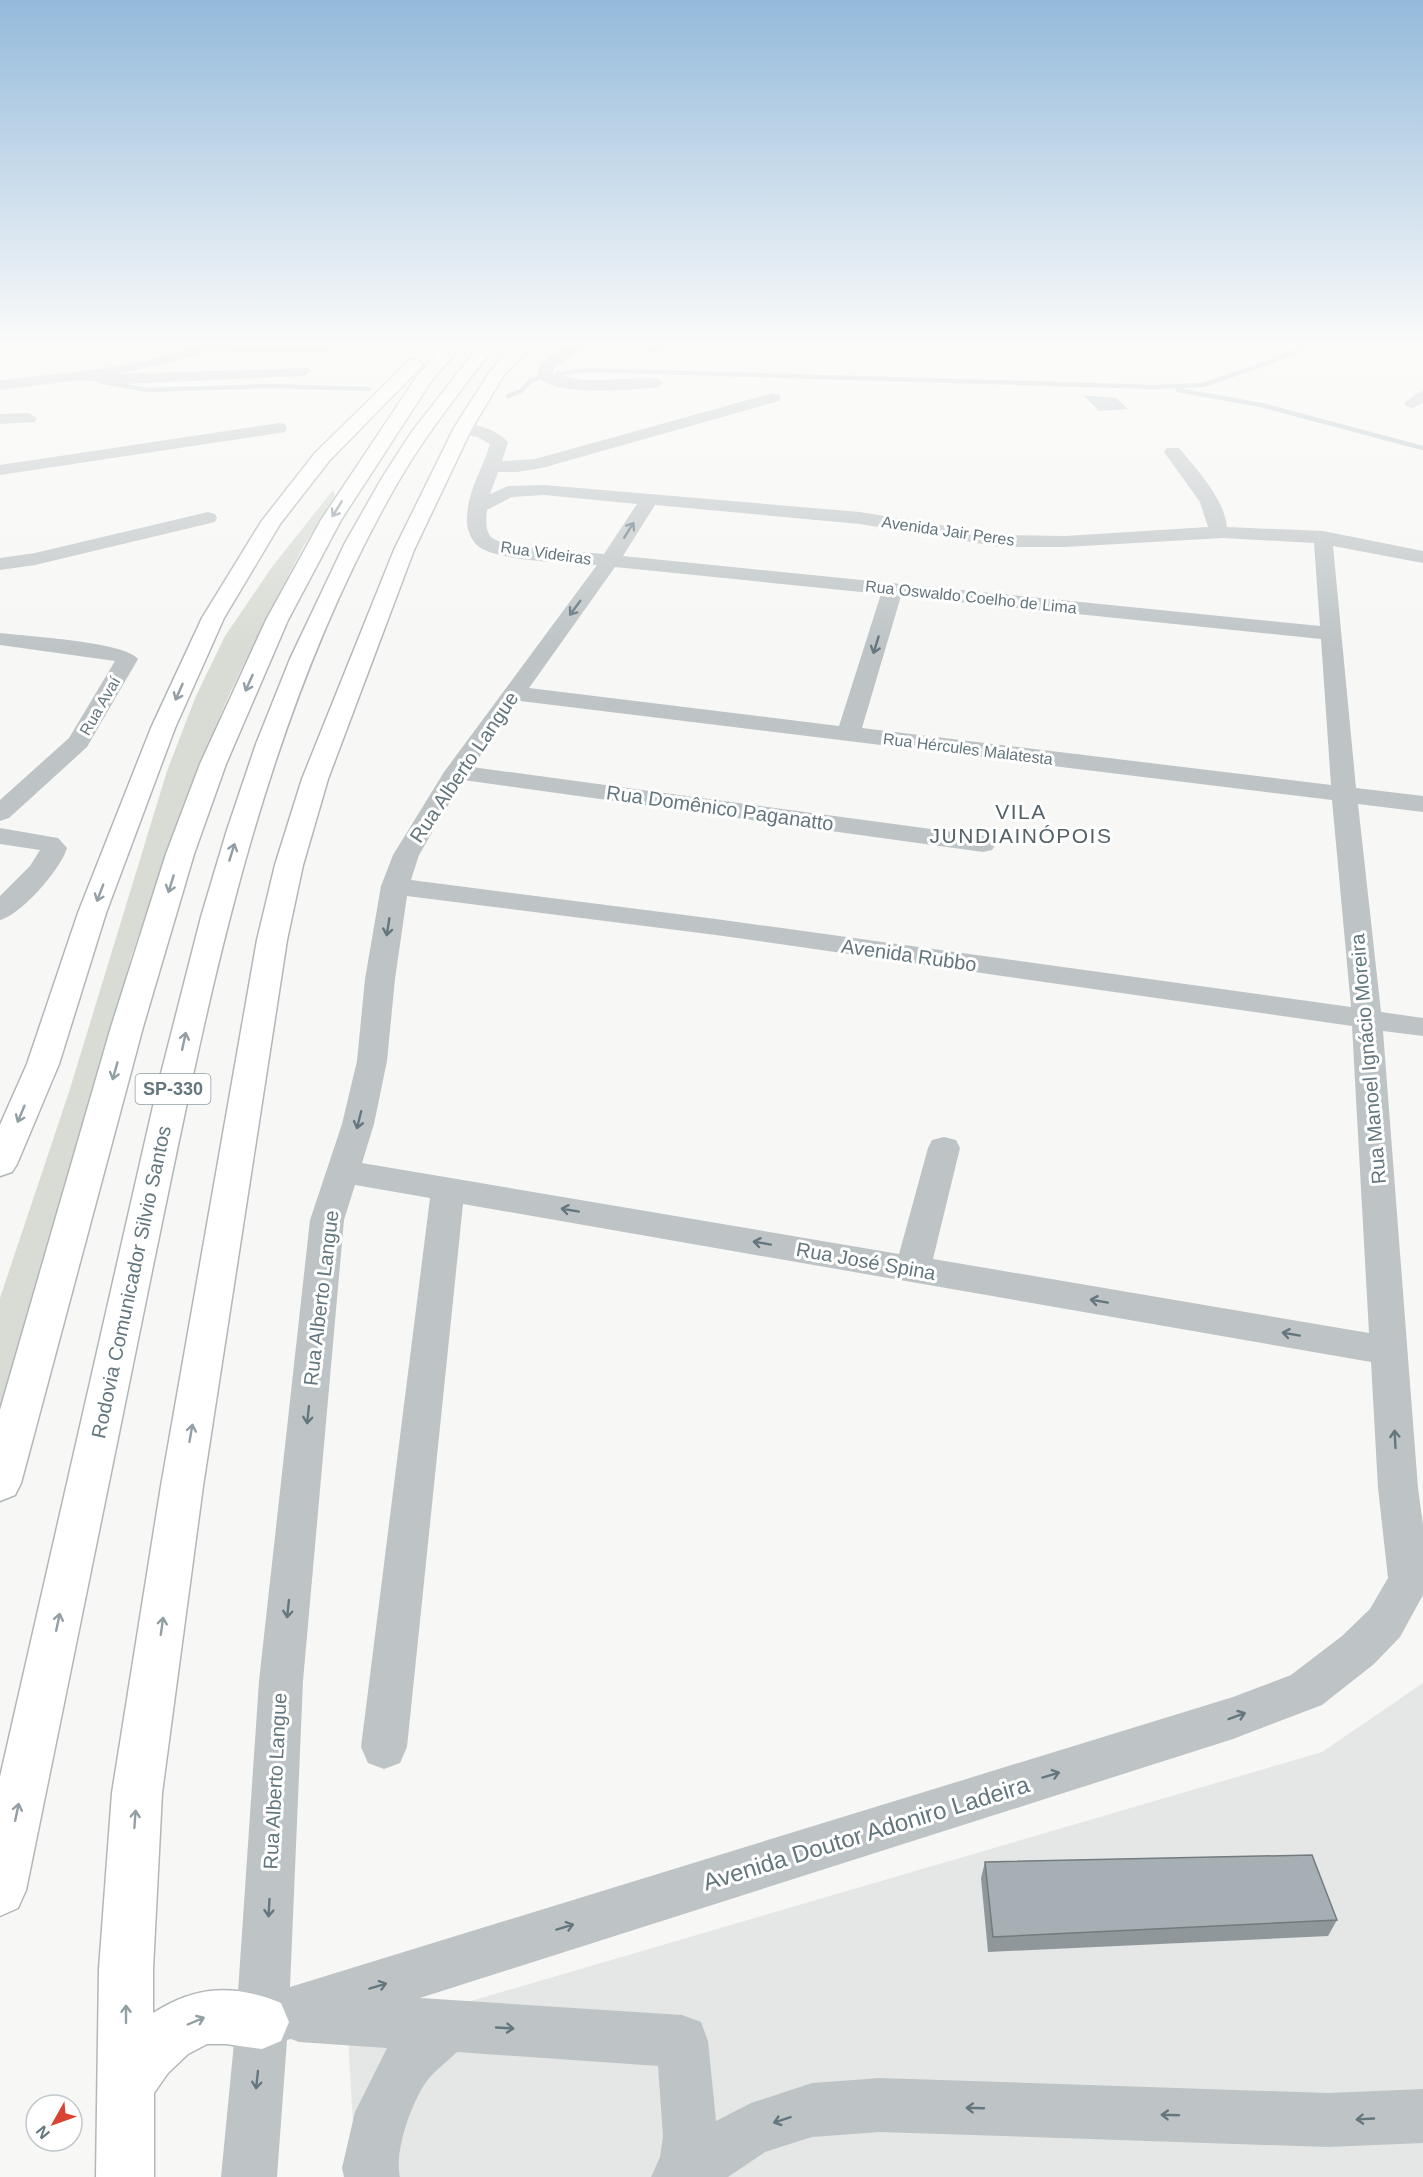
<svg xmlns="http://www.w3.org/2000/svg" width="1423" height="2177" font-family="Helvetica,sans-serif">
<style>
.built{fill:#e5e7e6}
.green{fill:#d8dcd4}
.water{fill:#b6c4c7}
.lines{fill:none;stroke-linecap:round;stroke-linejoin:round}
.stream{stroke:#b6c4c7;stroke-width:4.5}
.highway-casing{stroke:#b2b7b9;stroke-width:3}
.minor{fill:#bec4c6;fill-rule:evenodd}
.highway{fill:#fff;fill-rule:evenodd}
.wall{fill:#8f979b}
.building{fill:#a6b0b4;stroke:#747b7e;stroke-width:1.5}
.oneway{stroke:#929fa5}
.oneway2{stroke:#64767e}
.labels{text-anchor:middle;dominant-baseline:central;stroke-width:6;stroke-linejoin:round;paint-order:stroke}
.far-street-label{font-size:16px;fill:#64767e;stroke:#fff}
.shield{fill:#fff;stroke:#929fa5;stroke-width:1.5}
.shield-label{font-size:18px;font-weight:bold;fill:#64767e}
.street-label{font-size:20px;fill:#64767e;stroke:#fff}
.neighbourhood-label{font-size:21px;letter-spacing:1.5px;fill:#556369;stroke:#fff}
.near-street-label{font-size:24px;fill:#64767e;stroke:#fff}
</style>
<rect width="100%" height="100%" fill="#f7f7f5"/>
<path class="built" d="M 1423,1683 L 1423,2177 L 356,2177 L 348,2037 L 1322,1752 Z"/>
<path class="green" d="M 333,490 L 335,496 L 303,547 L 258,635 L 228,697 L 182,810 L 132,954 L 0,1441 L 0,1298 L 69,1092 L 167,771 L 196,696 L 225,636 L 272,567 Z"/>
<path class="water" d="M 1083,395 L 1116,398 L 1128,409 L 1099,411 Z"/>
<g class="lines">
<g class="stream">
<path d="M 557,374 L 588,370 L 1156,387 L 1203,385 L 1270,362 L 1317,342"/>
<path d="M 99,381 L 147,390 L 270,386 L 369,389"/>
<path d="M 1178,390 L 1261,405 L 1423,448"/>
<path d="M 508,396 L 521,391 L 531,380 L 537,379"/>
</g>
<g class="highway-casing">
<g id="highway">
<path d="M 448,342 L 464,342 L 430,383 L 341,520 L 288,620 L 226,764 L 194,854 L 143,1027 L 21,1483 L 15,1495 L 0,1501 L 0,1410 L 111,1027 L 166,854 L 200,764 L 266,620 L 321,520 L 417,376 Z"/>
<path d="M 482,342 L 498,342 C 463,388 427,432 398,482 C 259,723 208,1001 152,1271 C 110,1477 68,1684 26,1890 L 18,1908 L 0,1916 L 0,1777 L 156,1093 L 201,917 L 227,830 L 256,744 L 290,659 L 345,543 L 382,478 L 411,433 Z"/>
<path d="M 518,342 L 535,342 L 504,375 L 472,428 L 414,550 L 328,779 L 303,865 L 287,940 L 203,1486 L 162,1793 L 153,1969 L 153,2013 C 196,1985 235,1984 281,2003 L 289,2022 L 281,2041 L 262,2049 L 226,2044 L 207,2044 L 188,2054 L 168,2073 L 154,2093 L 154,2177 L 96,2177 L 99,1969 L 112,1793 L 161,1486 L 257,940 L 275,865 L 302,779 L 394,550 L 454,428 L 491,370 Z"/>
<path d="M 415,359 L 423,364 L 421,367 L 329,461 L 280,524 L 224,618 L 175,728 L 106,913 L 59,1064 L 17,1164 L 12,1172 L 0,1176 L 0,1125 L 27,1064 L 78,913 L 151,728 L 202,618 L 261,522 L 315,453 L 409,361 Z"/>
</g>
</g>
<g class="minor">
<path d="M 204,342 L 327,342 L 335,347 L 327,352 L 237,353 L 211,350 L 171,362 L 118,374 L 310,368 L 312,371 L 304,376 L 122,384 L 80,380 L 0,390 L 0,380 C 68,373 140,368 204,342 Z"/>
<path d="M 574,342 L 592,342 L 554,368 L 553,374 L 584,380 L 656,378 L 664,383 L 656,388 C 630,389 554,398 537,376 L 540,363 Z"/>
<path d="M 653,342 L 668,342 L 660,353 L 655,355 L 647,350 Z"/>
<path d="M 1423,391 L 1423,403 L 1412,408 L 1406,406 L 1404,403 L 1417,393 Z"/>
<path d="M 773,393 L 779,395 L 781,398 L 779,401 L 542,468 L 517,472 L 498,472 L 490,494 L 508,486 L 544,485 L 860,512 L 1001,535 L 1065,536 L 1208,527 L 1200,502 L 1164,452 L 1167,448 L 1179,448 C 1197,470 1224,498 1227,527 L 1323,531 L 1423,551 L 1423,563 L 1333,546 L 1356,788 L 1423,796 L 1423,812 L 1358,804 L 1381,1012 L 1423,1018 L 1423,1036 L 1383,1031 L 1418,1488 L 1423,1525 L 1423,1595 L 1400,1637 L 1374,1664 L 1322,1705 L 1233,1739 L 420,1998 L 682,2015 L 701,2022 L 708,2041 L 716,2121 L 751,2103 L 812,2083 L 880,2078 L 1328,2093 L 1423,2089 L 1423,2143 L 1328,2147 L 880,2132 L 812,2137 L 765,2152 L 728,2177 L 651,2177 L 660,2157 L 663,2136 L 658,2066 L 457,2052 C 447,2062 434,2071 426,2082 C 411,2104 394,2152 400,2177 L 344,2177 L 342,2168 L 355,2112 L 387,2048 L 299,2042 L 291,2039 L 287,2040 L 277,2177 L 221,2177 L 236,2022 L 259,1681 L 310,1220 L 342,1124 L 357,1061 L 365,979 L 381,886 L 393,855 L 444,772 L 597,565 C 570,563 499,561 479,547 C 471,541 466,528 467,518 C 467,492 483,468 490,444 L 477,437 L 457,432 L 455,428 L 457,424 C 472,421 498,430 508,442 L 502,461 L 535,459 ZM 544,495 L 637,504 L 604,554 C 585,552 503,549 491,537 C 485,530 486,519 487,510 L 512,497 ZM 655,505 L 860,524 L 1001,547 L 1065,547 L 1223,538 L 1314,543 L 1320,626 L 623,556 ZM 615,567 L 881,594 L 839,726 L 529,688 ZM 901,596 L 1321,639 L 1331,785 L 862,728 ZM 520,701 L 1332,800 L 1351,1007 L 716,919 L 411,880 L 419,855 L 463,780 L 983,852 L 992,850 L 996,844 L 992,838 L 983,836 L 472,767 ZM 407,896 L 716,935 L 1352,1026 L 1369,1333 L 933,1259 L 960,1148 L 956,1140 L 944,1137 L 932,1140 L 928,1148 L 899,1254 L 362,1163 L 374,1124 L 387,1061 L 395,979 ZM 355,1185 L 430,1198 L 361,1747 L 368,1763 L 384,1769 L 400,1763 L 407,1747 L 463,1204 L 1371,1362 L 1378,1488 L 1388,1578 L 1370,1609 L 1342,1636 L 1291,1675 L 1233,1697 L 290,1987 L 303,1681 L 344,1220 Z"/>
<path d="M 29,413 L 37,418 L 35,422 L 0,424 L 0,414 Z"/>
<path d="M 279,423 L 285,424 L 287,428 L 285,432 L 0,475 L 0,465 Z"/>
<path d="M 208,512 L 215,514 L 217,518 L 215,522 L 35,565 L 0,570 L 0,558 L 35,553 Z"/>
<path d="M 0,633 C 25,636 126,642 138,659 L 87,747 L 9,818 L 0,821 L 0,800 L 69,738 L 115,661 L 0,645 Z"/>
<path d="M 0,828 L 58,838 L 67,848 C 61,869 21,915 0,920 L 0,896 L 30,866 L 40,850 L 0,844 Z"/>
</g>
<use href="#highway" class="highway"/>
</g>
<path class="wall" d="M 985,1862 L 1337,1920 L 1328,1936 L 988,1952 L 981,1878 Z"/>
<path class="building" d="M 1312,1855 L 1337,1920 L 993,1937 L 985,1862 Z"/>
<defs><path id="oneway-shaft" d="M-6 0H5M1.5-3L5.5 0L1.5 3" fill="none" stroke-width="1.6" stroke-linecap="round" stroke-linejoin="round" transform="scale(1.5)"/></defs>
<g class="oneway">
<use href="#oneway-shaft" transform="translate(337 509) rotate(122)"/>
<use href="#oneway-shaft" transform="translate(249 683) rotate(114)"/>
<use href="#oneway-shaft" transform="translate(179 692) rotate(114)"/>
<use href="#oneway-shaft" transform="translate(232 852) rotate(-73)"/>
<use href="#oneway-shaft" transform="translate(171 884) rotate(107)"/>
<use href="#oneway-shaft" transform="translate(100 893) rotate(111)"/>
<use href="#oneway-shaft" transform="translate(184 1041) rotate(-78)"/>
<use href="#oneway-shaft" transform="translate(115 1071) rotate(106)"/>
<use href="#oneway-shaft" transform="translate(21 1114) rotate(113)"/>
<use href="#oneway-shaft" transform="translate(191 1433) rotate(-80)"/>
<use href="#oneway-shaft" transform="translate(58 1622) rotate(-78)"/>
<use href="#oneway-shaft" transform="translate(162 1626) rotate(-82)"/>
<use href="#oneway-shaft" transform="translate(17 1812) rotate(-78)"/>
<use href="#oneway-shaft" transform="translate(135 1819) rotate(-86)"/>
<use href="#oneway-shaft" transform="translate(126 2014) rotate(-90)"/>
<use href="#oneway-shaft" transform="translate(196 2021) rotate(-23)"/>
</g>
<g class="oneway2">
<use href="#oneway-shaft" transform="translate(629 530) rotate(-58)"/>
<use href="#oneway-shaft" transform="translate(575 608) rotate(126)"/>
<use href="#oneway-shaft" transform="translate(876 645) rotate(107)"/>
<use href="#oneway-shaft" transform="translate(388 927) rotate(99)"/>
<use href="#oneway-shaft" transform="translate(359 1120) rotate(104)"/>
<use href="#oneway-shaft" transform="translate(570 1210) rotate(-170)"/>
<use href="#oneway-shaft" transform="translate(762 1243) rotate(-170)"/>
<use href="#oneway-shaft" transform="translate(1099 1301) rotate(-170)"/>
<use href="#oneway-shaft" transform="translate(1291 1334) rotate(-170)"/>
<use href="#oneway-shaft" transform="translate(308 1415) rotate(96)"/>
<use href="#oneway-shaft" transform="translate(1395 1439) rotate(-93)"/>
<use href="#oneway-shaft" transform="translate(288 1609) rotate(96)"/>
<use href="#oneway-shaft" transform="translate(1237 1716) rotate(-20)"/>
<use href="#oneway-shaft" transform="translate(1051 1775) rotate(-17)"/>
<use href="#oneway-shaft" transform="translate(269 1908) rotate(93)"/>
<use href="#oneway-shaft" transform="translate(565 1927) rotate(-17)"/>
<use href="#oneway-shaft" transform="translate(378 1986) rotate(-17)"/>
<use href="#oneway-shaft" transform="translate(505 2028) rotate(3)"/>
<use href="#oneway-shaft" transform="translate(257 2080) rotate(96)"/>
<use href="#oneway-shaft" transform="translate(975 2108) rotate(-178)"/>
<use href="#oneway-shaft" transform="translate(1170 2115) rotate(-178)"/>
<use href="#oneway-shaft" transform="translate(1365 2119) rotate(177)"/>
<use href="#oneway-shaft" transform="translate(782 2120) rotate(161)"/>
</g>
<linearGradient id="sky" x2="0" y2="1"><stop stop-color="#94badb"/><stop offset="0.53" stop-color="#fbfbfa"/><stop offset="1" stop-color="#fbfbfa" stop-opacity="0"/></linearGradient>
<rect width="1423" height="647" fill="url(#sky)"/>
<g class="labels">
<g class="far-street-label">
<text transform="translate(948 531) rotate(8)">Avenida Jair Peres</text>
<text transform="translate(546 553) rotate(8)">Rua Videiras</text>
<text transform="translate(971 597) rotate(6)">Rua Oswaldo Coelho de Lima</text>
<text transform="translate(100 706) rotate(-60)">Rua Avaí</text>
<text transform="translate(968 749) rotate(7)">Rua Hércules Malatesta</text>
</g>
<rect class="shield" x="135.5" y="1074" width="75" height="30" rx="4.5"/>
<g class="shield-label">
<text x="173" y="1089">SP-330</text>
</g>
<g class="street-label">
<text transform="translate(464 767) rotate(-56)">Rua Alberto Langue</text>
<text transform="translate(720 808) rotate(8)">Rua Domênico Paganatto</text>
<text transform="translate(909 955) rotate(8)">Avenida Rubbo</text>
<text transform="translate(1368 1059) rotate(-95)">Rua Manoel Ignácio Moreira</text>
<text transform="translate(866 1261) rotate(10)">Rua José Spina</text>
<text transform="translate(131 1282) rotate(-78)">Rodovia Comunicador Silvio Santos</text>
<text transform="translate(321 1298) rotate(-83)">Rua Alberto Langue</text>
<text transform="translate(275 1781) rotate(-87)">Rua Alberto Langue</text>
</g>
<g class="neighbourhood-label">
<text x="1021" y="811">VILA<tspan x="1021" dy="24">JUNDIAINÓPOIS</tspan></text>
</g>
<g class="near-street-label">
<text transform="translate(866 1833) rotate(-17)">Avenida Doutor Adoniro Ladeira</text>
</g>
</g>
<g transform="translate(54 2123) rotate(230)"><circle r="28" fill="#ffffff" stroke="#c1c8cb" stroke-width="1.5"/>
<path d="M0-4.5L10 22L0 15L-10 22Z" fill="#da4432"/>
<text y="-9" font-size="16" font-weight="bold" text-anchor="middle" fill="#64767e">N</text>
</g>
</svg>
